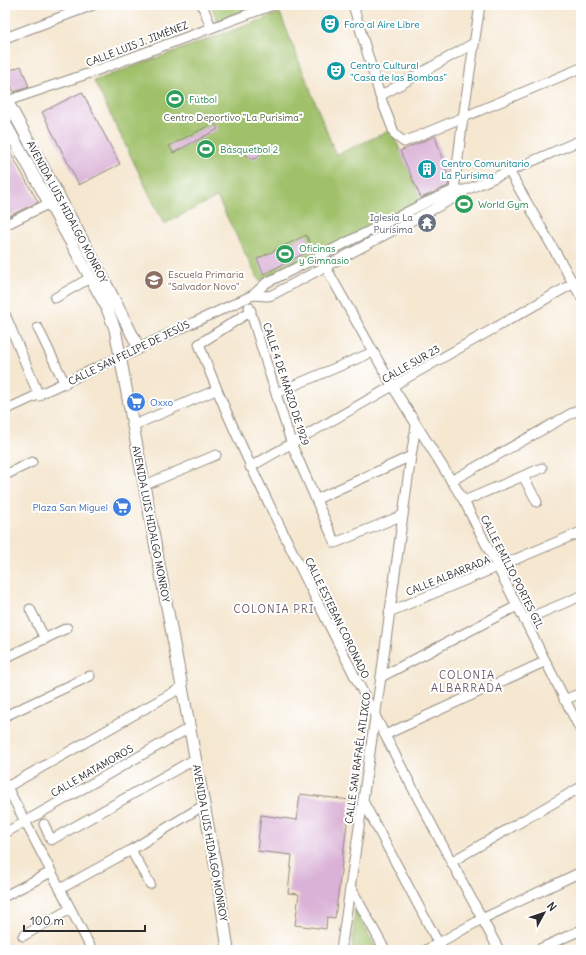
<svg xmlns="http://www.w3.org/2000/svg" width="586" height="955" font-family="Delius,sans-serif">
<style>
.green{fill:#a0c16a;stroke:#66764a}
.building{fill:#dab2d7}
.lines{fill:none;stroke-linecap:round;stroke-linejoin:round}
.minor-casing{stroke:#90897e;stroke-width:11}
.tertiary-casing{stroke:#90897e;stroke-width:13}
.minor{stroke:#fff;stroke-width:9}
.tertiary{stroke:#fff;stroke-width:11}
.labels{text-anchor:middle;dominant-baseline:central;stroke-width:4;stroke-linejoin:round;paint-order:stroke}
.culture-label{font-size:10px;fill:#0d838f;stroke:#fff;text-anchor:start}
.street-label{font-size:10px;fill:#2b2b2b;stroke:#fff}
.leisure-label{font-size:10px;fill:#27864d;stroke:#fff;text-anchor:start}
.park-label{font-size:10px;fill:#546041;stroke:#fff}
.worship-label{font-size:10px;fill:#5b616d;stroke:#fff;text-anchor:end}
.education-label{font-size:10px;fill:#785e54;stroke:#fff;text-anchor:start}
.shop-label{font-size:10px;fill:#366cbe;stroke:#fff;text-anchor:start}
.neighbourhood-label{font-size:11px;letter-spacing:1px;fill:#685a67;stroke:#fff}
</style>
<rect width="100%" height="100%" fill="#fff"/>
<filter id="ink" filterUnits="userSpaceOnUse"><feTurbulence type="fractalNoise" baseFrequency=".025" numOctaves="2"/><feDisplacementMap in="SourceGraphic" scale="8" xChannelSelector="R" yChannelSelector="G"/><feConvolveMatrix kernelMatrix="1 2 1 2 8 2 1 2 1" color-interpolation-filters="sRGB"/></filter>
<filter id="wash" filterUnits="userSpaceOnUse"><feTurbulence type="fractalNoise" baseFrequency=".012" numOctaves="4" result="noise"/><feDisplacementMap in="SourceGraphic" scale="16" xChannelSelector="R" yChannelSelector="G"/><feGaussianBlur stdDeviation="0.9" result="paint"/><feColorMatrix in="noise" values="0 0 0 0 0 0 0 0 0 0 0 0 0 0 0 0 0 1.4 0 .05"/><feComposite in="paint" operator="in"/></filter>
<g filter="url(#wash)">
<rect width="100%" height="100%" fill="#f5e7d0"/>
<g class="green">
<path d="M 211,5 L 262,5 L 218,22 Z"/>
<path d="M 280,13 L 336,155 L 391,130 L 423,201 L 259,281 L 217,197 L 164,224 L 94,81 Z"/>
<path d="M 355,909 L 377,950 L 352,950 Z"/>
</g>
<g id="blocks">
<g class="building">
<path d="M 21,66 L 29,87 L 14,92 L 6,72 Z"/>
<path d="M 82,92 L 120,164 L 79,185 L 42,112 Z"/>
<path d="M 214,123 L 218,129 L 173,153 L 169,146 Z"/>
<path d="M 435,136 L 449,179 L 448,186 L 421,198 L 400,151 Z"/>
<path d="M 5,143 L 38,202 L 5,218 Z"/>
<circle cx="253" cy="152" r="7"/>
<path d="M 306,235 L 313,249 L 264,274 L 257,259 Z"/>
<path d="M 300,794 L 350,800 L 335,918 L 327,917 L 326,929 L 295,925 L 299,894 L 288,893 L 292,855 L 257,851 L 261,815 L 297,820 Z"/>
</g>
</g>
</g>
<g filter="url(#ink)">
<use href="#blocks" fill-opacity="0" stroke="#90897e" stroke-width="1"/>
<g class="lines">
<g class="minor-casing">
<g id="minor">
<path d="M 202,5 L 211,27"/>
<path d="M 353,5 L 380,96 L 395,135 L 404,142 L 581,68"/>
<path d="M 5,38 L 93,5"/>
<path d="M 380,96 L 474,43"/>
<path d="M 7,101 L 87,74 L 273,5"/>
<path d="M 509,171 L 581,297"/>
<path d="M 456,195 L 454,190 L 463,118 L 480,5"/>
<path d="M 5,225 L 50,203"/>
<path d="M 320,257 L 393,387 L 464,501 L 581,731"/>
<path d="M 253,295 L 267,296 L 272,295 L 456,197 L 466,190 L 581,140"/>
<path d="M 55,298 L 90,278"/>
<path d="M 249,307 L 292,445 L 335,543 L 403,515"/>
<path d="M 251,311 L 199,344 C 231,429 271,509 312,591 C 372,712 434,831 499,950"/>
<path d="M 5,314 L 39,396"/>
<path d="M 38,328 L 65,384"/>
<path d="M 139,348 L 253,295 L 266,283 L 427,202 L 454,190 L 466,190"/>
<path d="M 276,393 L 373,352"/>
<path d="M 5,410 L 120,357"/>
<path d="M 132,426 L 216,390"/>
<path d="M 250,467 L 581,279"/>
<path d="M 5,475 L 32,462"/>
<path d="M 523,476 L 537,502"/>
<path d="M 451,481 L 581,408"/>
<path d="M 145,485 L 216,455"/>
<path d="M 317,499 L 411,456"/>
<path d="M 464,501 L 542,468"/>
<path d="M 30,609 L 45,639"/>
<path d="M 389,612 L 581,532"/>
<path d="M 524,620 L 581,596"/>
<path d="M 5,658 L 67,628"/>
<path d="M 381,677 L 517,606"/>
<path d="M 564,700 L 581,693"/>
<path d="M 5,716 L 90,676"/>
<path d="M 385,735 L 544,662"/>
<path d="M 5,783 L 92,950"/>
<path d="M 7,787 L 181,688"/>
<path d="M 363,801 L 442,950"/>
<path d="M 44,824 L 51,840 L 195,759"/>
<path d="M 5,833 L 189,728"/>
<path d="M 131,850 L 150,884"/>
<path d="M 451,862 L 581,787"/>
<path d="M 351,888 L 385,950"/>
<path d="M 60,889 L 131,850 L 204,805"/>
<path d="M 5,896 L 51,872"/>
<path d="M 23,936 L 70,909"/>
<path d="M 341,950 L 381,677 L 411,456 L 416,426"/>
<path d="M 426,950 L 482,919 L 581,872"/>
<path d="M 537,950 L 581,930"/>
</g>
</g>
<g class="tertiary-casing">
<g id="tertiary">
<path d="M 5,97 L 100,272 L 139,348 L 120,357"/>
<path d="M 5,123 L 106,306 L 115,329 L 217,874 L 228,950"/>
</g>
</g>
<use href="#minor" class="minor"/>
<use href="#tertiary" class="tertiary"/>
</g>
</g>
<defs>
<g id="theatre-disc" transform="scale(1)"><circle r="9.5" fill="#0f9aa8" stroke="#fff"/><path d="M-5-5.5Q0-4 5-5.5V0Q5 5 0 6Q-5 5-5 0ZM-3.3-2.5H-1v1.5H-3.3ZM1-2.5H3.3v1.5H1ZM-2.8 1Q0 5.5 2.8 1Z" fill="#fff"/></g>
<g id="stadium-disc" transform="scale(1)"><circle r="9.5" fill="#2e9e5b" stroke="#fff"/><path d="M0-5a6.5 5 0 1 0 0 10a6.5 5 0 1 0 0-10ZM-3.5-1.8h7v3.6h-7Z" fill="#fff"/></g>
<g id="building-disc" transform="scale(1)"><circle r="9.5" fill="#0f9aa8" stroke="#fff"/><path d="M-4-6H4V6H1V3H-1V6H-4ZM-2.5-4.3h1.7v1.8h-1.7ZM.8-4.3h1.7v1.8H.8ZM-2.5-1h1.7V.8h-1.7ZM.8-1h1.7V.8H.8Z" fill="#fff"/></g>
<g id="temple-disc" transform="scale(1)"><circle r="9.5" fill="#6b7280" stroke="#fff"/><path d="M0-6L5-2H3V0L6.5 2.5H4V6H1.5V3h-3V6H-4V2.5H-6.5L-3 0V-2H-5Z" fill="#fff"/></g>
<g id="school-disc" transform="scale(1)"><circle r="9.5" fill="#8d6e63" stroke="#fff"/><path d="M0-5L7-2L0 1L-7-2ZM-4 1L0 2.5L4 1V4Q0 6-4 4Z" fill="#fff"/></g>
<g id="supermarket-disc" transform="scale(1)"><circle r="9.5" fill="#3f7fe0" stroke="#fff"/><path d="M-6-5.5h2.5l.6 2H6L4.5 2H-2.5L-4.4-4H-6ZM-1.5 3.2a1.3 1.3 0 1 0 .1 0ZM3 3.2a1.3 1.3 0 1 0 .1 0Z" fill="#fff"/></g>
</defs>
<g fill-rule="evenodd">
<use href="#theatre-disc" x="330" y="24"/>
<use href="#theatre-disc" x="336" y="71"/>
<use href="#stadium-disc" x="175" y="99"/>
<use href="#stadium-disc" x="206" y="149"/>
<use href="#building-disc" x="427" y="169"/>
<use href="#stadium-disc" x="464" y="204"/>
<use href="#temple-disc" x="427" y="223"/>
<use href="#stadium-disc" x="285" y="254"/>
<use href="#school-disc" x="154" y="280"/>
<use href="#supermarket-disc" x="136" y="402"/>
<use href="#supermarket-disc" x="122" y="507"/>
</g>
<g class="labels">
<g class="culture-label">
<text x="344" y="24">Foro al Aire Libre</text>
<text x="350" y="65">Centro Cultural<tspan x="350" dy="12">"Casa de las Bombas"</tspan></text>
<text x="441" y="163">Centro Comunitario<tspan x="441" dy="12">La Purísima</tspan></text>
</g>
<g class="street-label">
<text transform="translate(137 44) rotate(-21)">CALLE LUIS J. JIMÉNEZ</text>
<text transform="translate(67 212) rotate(62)">AVENIDA LUIS HIDALGO MONROY</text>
<text transform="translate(129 353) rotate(-26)">CALLE SAN FELIPE DE JESÚS</text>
<text transform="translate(411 364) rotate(-30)">CALLE SUR 23</text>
<text transform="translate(286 384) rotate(72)">CALLE 4 DE MARZO DE 1929</text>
<text transform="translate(151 524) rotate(79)">AVENIDA LUIS HIDALGO MONROY</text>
<text transform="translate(512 572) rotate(63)">CALLE EMILIO PORTES GIL</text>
<text transform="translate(448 576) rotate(-22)">CALLE ALBARRADA</text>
<text transform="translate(337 618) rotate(64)">CALLE ESTEBAN CORONADO</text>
<text transform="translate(358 758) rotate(-82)">CALLE SAN RAFAÉL ATLIXCO</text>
<text transform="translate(92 771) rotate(-30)">CALLE MATAMOROS</text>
<text transform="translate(210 843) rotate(80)">AVENIDA LUIS HIDALGO MONROY</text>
</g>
<g class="leisure-label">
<text x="189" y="99">Fútbol</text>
<text x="220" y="149">Básquetbol 2</text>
<text x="478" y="204">World Gym</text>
<text x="299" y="248">Oficinas<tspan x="299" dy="12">y Gimnasio</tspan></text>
</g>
<g class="park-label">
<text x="233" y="117">Centro Deportivo "La Purisima"</text>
</g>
<g class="worship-label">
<text x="413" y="217">Iglesia La<tspan x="413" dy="12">Purísima</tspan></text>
</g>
<g class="education-label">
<text x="168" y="274">Escuela Primaria<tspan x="168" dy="12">"Salvador Novo"</tspan></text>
</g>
<g class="shop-label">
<text x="150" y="402">Oxxo</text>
<text x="108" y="507" text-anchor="end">Plaza San Miguel</text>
</g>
<g class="neighbourhood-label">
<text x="274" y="609">COLONIA PRI</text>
<text x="467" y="675">COLONIA<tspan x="467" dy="13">ALBARRADA</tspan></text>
</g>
</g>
<rect width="586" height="955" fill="none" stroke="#fff" stroke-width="20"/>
<g transform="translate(544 913) rotate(50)" stroke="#ffffff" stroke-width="3" paint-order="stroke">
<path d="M0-3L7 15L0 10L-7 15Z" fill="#2b2b2b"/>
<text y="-6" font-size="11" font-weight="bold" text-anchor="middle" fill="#2b2b2b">N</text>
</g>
<path d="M24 925v6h121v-6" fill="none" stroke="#2b2b2b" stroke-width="2"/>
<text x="30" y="925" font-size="12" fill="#2b2b2b" stroke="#ffffff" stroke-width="3" paint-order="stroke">100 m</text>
</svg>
